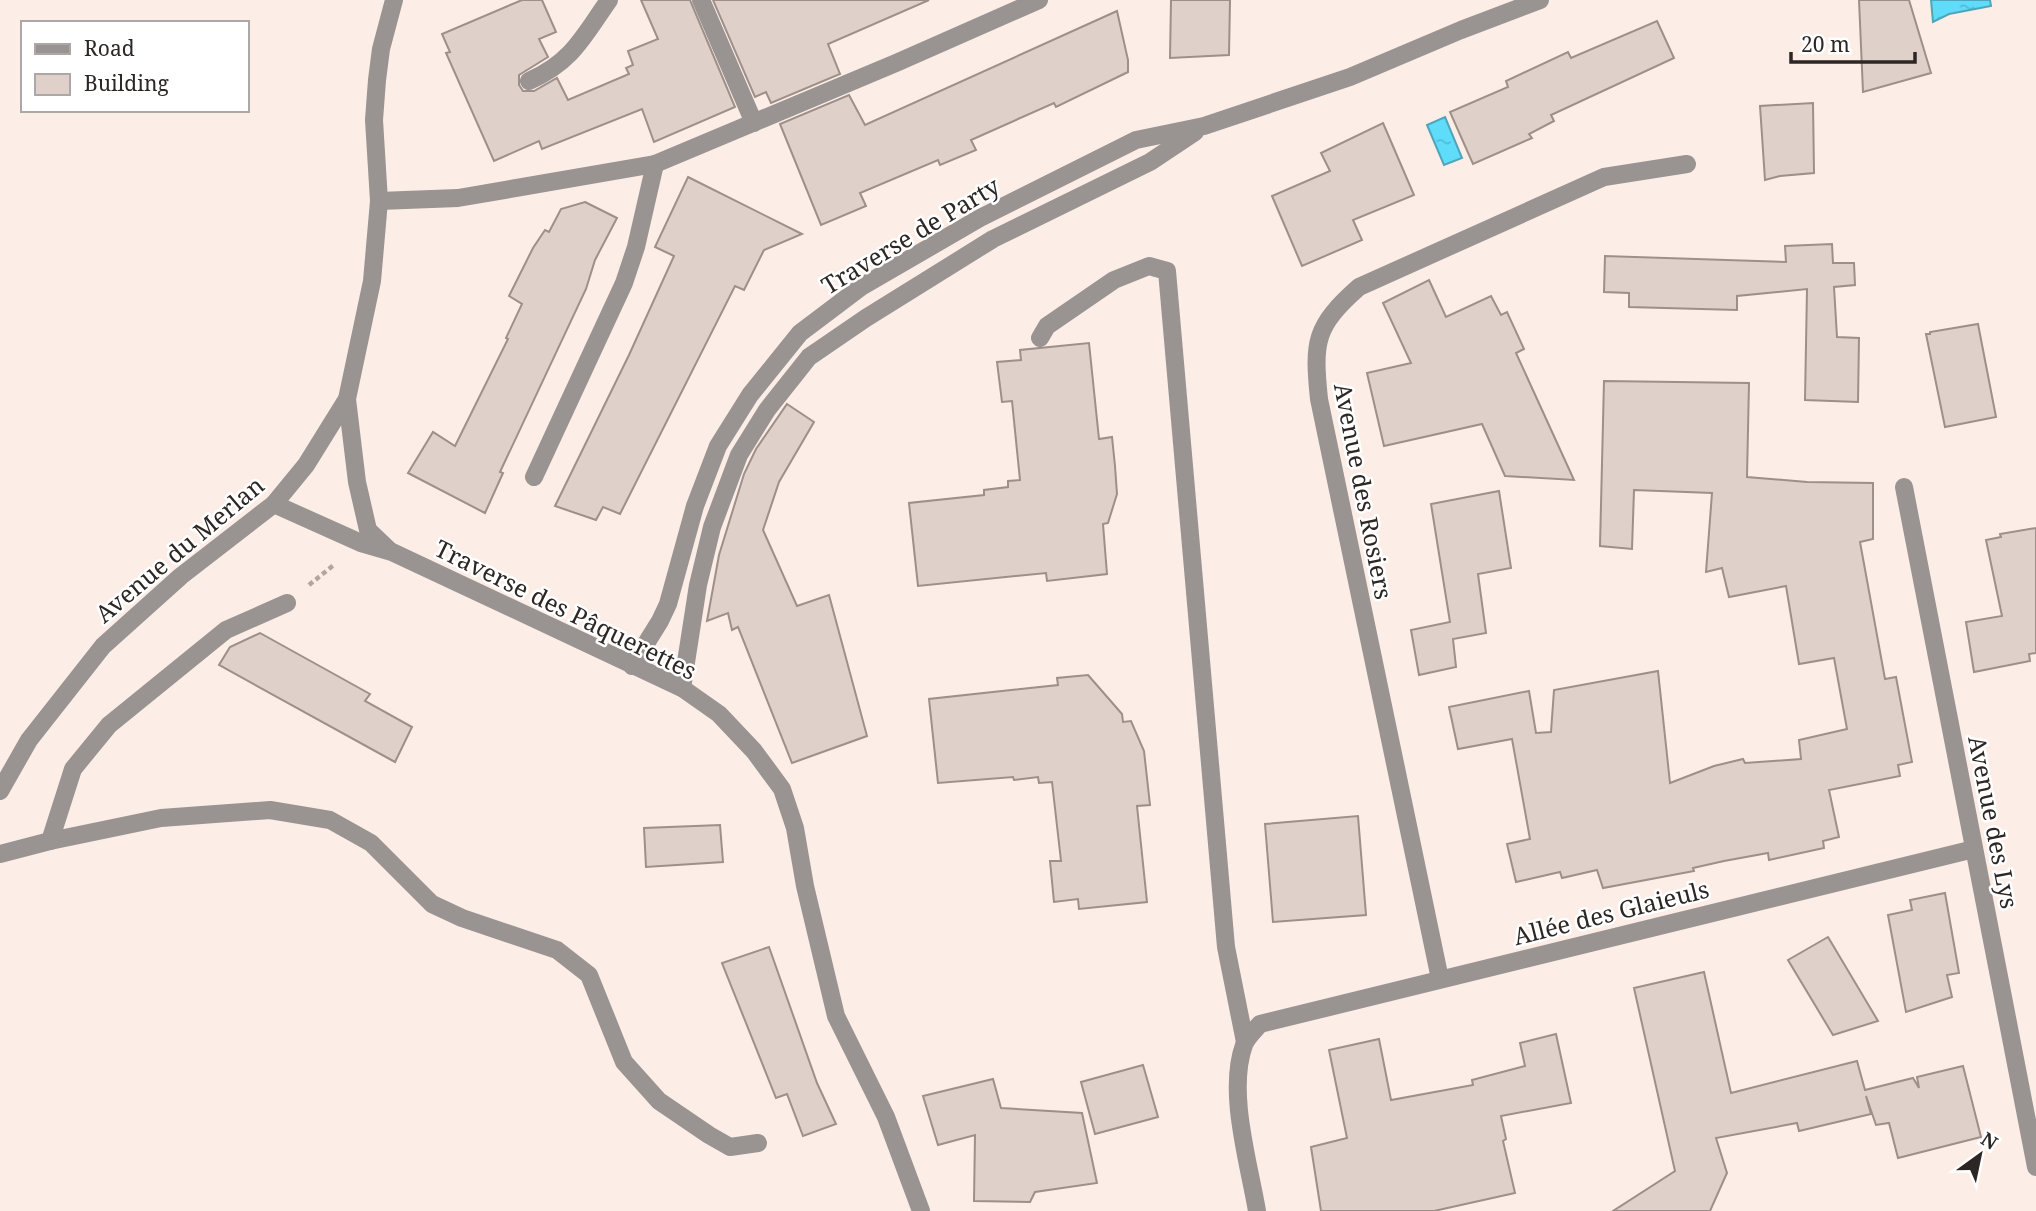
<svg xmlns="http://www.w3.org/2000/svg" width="2036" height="1211" font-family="'Noto Serif',serif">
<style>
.water{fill:url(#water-ripples);stroke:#4fa5ba;stroke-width:2}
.building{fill:#dfd1ca;stroke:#9d8f89;stroke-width:2}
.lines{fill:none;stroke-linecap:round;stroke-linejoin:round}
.path{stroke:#b2a6a1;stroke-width:4.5;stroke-dasharray:5 3.5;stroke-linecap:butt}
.lane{stroke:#999391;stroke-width:18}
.street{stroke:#999391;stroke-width:18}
.labels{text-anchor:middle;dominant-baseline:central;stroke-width:5;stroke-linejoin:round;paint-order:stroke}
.street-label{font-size:24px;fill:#2c2624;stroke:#fff}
</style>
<defs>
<pattern id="water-ripples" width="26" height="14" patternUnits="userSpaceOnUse" patternTransform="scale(1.75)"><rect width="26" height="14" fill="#5edcfa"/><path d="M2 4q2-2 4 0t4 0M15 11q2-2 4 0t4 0" fill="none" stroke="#52bdd6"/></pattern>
</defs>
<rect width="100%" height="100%" fill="#fcede6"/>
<g class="water">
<path d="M 1931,0 L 1990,0 L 1991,6 L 1949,14 L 1933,22 Z"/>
<path d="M 1445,117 L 1462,158 L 1444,165 L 1427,125 Z"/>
</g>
<g class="building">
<path d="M 522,0 L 542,0 L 556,32 L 539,39 L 548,57 L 519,75 L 519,85 L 523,91 L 534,91 L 557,78 L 568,100 L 629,74 L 626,68 L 633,65 L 628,51 L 658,39 L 641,0 L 690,0 L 735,107 L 654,142 L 642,109 L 542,149 L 539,141 L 494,161 L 446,53 L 450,52 L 442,34 Z"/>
<path d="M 713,0 L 929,0 L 828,44 L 840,74 L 771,103 L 766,92 L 755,97 Z"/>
<path d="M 1171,0 L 1230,0 L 1229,55 L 1170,58 Z"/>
<path d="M 1859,0 L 1909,0 L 1931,73 L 1863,92 Z"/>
<path d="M 1117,11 L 1128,60 L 1128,72 L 1056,107 L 1054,103 L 971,140 L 976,150 L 940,165 L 938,160 L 860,193 L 866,206 L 821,225 L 780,124 L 849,95 L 865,125 Z"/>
<path d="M 1657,21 L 1674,58 L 1551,115 L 1554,121 L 1529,134 L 1532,138 L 1473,164 L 1450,112 L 1508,87 L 1506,81 L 1568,52 L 1571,58 Z"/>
<path d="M 1813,103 L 1814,173 L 1780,176 L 1765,180 L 1760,106 Z"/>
<path d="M 1383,123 L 1414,195 L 1353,220 L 1362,240 L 1302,266 L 1272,196 L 1330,171 L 1321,153 Z"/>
<path d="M 688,177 L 802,234 L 764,250 L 744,290 L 735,286 L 620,514 L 603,507 L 596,520 L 555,506 L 629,355 L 674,256 L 655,247 Z"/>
<path d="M 585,202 L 617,218 L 595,260 L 586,289 L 500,472 L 503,473 L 485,513 L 408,473 L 433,432 L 455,446 L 508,339 L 506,338 L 522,304 L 509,296 L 533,248 L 545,230 L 549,232 L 561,209 Z"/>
<path d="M 1832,244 L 1833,263 L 1854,263 L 1855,285 L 1834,287 L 1837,337 L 1859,338 L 1858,402 L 1805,400 L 1807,289 L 1737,296 L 1737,310 L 1629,307 L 1629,293 L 1604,292 L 1605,256 L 1786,262 L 1785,246 Z"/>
<path d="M 1429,280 L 1446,317 L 1491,296 L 1501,315 L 1507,312 L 1524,349 L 1516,353 L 1574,480 L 1505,476 L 1482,424 L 1384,446 L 1367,373 L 1411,363 L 1383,303 Z"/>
<path d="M 1978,324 L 1996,417 L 1945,427 L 1926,334 L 1930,334 L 1930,332 Z"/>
<path d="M 1089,343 L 1099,439 L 1112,437 L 1115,466 L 1117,494 L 1108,523 L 1103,524 L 1107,574 L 1047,581 L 1046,573 L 918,586 L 909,503 L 984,495 L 984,490 L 1008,487 L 1008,481 L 1020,480 L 1012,401 L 1002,402 L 997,362 L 1021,360 L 1020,350 Z"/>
<path d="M 1604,381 L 1749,383 L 1747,477 L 1807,482 L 1873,483 L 1873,539 L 1860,542 L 1885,679 L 1896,677 L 1912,762 L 1898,765 L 1900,776 L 1829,790 L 1839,837 L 1823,841 L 1824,848 L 1769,860 L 1768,853 L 1724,861 L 1693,868 L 1694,871 L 1603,888 L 1597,870 L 1562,878 L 1560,872 L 1516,882 L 1507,844 L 1530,839 L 1512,739 L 1458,749 L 1449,707 L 1529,691 L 1536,733 L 1551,732 L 1554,690 L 1658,671 L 1670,783 L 1714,766 L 1743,759 L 1745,763 L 1801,759 L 1799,740 L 1847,729 L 1834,658 L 1799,664 L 1786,586 L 1729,597 L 1722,568 L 1706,572 L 1712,493 L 1634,490 L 1632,549 L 1600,546 Z"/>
<path d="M 787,404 L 814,422 L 779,482 L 763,530 L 797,606 L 829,595 L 867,736 L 792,763 L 738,627 L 732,630 L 728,613 L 707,621 L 719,555 L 744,474 L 756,449 Z"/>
<path d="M 1499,491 L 1511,568 L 1478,574 L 1486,633 L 1453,639 L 1456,667 L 1419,675 L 1411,630 L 1450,622 L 1431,504 Z"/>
<path d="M 2036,528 L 2036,653 L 2029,654 L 2030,661 L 1974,672 L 1966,622 L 2002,616 L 1986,540 L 2001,537 L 2000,534 Z"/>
<path d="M 260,633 L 370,694 L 365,701 L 412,727 L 395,762 L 219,665 L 230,647 Z"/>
<path d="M 1088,675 L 1122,714 L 1123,722 L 1131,721 L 1144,751 L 1150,805 L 1137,806 L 1147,902 L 1079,909 L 1078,899 L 1054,902 L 1050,861 L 1061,861 L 1052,782 L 1039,783 L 1038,777 L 1014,780 L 1013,777 L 938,783 L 929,699 L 1058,685 L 1057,678 Z"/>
<path d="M 1358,816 L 1366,915 L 1273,922 L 1265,824 Z"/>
<path d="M 720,825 L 723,862 L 646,867 L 644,828 Z"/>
<path d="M 1945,893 L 1959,973 L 1947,975 L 1952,997 L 1906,1012 L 1888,915 L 1912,910 L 1910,900 Z"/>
<path d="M 1828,937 L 1878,1021 L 1833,1035 L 1788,960 Z"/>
<path d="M 769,947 L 817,1083 L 836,1124 L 803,1136 L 787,1094 L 776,1098 L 722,963 Z"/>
<path d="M 1704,972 L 1731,1093 L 1857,1061 L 1865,1090 L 1913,1078 L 1919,1088 L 1917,1077 L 1963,1066 L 1981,1137 L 1898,1158 L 1889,1123 L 1876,1125 L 1866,1096 L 1871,1114 L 1799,1131 L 1797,1123 L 1716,1138 L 1727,1173 L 1710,1211 L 1613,1211 L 1675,1171 L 1634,988 Z"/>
<path d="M 1556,1034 L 1571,1103 L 1501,1116 L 1506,1139 L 1503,1141 L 1515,1193 L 1434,1211 L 1321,1211 L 1311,1147 L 1347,1138 L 1329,1050 L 1379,1039 L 1391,1100 L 1473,1085 L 1472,1080 L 1525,1066 L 1520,1043 Z"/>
<path d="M 1143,1065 L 1158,1117 L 1095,1134 L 1081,1082 Z"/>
<path d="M 993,1079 L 1001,1108 L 1082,1113 L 1097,1183 L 1035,1192 L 1030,1202 L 974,1201 L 975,1135 L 938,1145 L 923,1096 Z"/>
</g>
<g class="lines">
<path class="path" d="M 309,585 L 335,564"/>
<g class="lane">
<path d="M 1040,338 L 1047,326 L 1114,280 L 1149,266 L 1167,271 L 1226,947 L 1245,1042"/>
<path d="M 50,841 L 161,818 L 270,810 L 330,820 L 371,843 L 432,904 L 462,918 L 557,950 L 589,975 L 624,1062 L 659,1101 L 709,1135 L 730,1147 L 758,1143"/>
</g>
<g class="street">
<path d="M 701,0 L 754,123"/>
<path d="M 529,81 C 572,62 583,37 609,0"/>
<path d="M 379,201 L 458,198 L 655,164 L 896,63 L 1039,0"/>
<path d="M 347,399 L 357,482 L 368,530 L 389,550"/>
<path d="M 534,477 L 624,283 L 636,247 L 655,164"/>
<path d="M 1904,487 L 2036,1167"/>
<path d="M 274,504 L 361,543 L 392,552 L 682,688 L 719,714 L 754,751 L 782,789 L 795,828 L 805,886 L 836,1016 L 886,1117 L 921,1211"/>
<path d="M 632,666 L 660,621 L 668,604 L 695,506 L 718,446 L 750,395 L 800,333 L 861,287 L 980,218 L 1136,140 L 1204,126 L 1350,77 L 1461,30 L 1540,0"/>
<path d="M 682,688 L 698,585 L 712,527 L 739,455 L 767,410 L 809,357 L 866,318 L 993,239 L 1150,162 L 1195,132"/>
<path d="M 0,791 L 29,740 L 103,646 L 181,576 L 274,504 L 306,465 L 347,399 L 372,281 L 379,201 L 374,120 L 377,80 L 381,49 L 394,0"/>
<path d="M 0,854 L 50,841 L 73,769 L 109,725 L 226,630 L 287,603"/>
<path d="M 1440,979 L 1319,399 C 1313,341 1315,326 1359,287 L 1604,177 L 1687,164"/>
<path d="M 1257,1211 C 1249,1163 1227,1092 1244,1045 C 1247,1037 1255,1030 1260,1024 L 1974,849"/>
</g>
</g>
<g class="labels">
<g class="street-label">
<text transform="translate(910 235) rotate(-31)">Traverse de Party</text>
<text transform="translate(1364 491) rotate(79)">Avenue des Rosiers</text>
<text transform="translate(179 549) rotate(-40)">Avenue du Merlan</text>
<text transform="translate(566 609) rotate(26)">Traverse des Pâquerettes</text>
<text transform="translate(1994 822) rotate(79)">Avenue des Lys</text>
<text transform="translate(1611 912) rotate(-14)">Allée des Glaieuls</text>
</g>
</g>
<rect x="21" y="21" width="228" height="91" fill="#ffffff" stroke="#aba8a7" stroke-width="2"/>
<rect x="35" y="44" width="35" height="10" fill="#999391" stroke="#aba8a7" stroke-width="2"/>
<text x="84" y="56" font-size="21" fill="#2c2624">Road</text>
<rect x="35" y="74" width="35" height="21" fill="#dfd1ca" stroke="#aba8a7" stroke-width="2"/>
<text x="84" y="91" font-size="21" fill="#2c2624">Building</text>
<g transform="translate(1980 1155) rotate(33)" stroke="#ffffff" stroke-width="5" paint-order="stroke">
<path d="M0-5L12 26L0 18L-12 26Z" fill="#2c2624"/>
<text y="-10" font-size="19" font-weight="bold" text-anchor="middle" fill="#2c2624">N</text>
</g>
<path d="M1791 52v10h124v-10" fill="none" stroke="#2c2624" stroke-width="3.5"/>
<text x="1801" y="52" font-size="21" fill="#2c2624" stroke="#ffffff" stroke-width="5" paint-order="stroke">20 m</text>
</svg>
